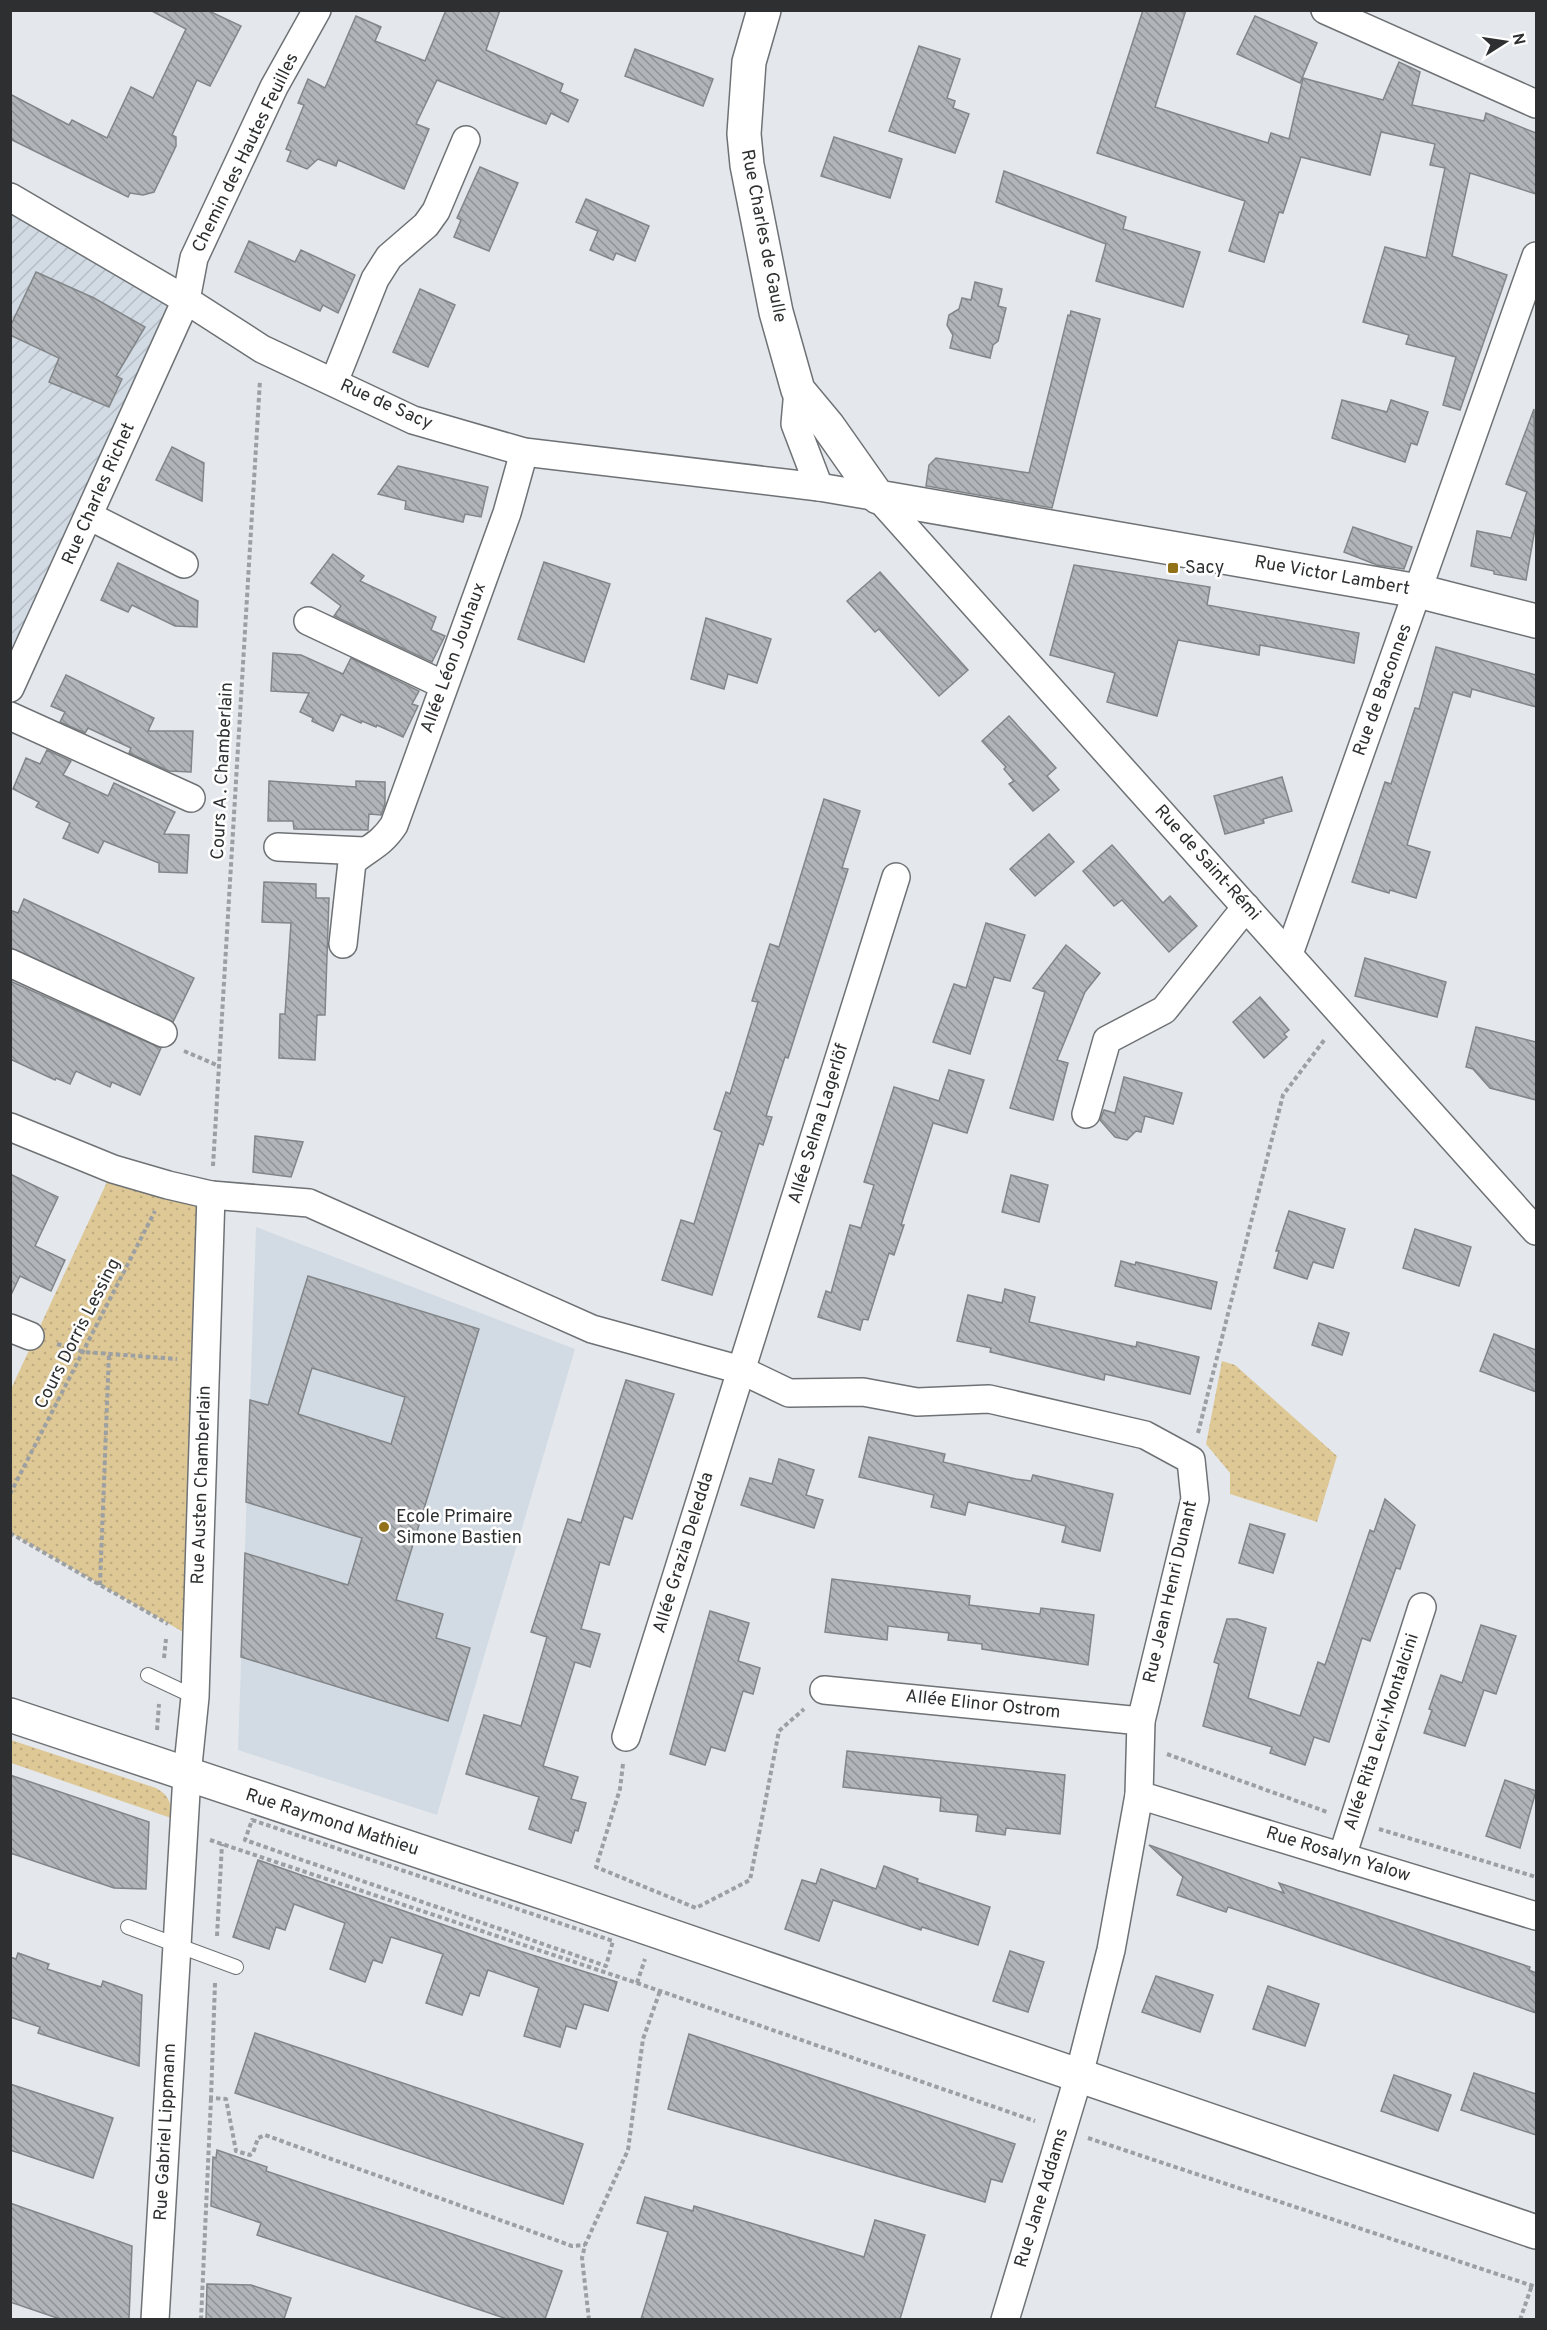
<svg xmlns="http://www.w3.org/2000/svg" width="1547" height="2330" font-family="Overpass,sans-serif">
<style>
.built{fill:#d2dbe4}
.industrial{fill:url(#industrial-furrows)}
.grass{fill:url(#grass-dots)}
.building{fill:url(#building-back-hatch);stroke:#828689;stroke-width:1.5;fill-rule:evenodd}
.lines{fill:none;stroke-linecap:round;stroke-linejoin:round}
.lane-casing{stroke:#6e7275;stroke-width:16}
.street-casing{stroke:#6e7275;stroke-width:30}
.secondary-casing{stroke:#6e7275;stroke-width:36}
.path{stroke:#9da0a2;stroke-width:4;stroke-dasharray:4.5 3;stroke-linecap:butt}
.lane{stroke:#fff;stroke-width:14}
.street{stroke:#fff;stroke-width:27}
.secondary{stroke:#fff;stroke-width:33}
.poi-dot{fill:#927218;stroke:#fff;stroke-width:2}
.labels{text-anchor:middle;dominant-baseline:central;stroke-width:5;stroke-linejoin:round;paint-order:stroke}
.street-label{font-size:18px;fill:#2e2f30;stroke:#fff}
.poi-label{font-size:18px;fill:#2e2f30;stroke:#fff;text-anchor:start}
</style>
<defs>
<pattern id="industrial-furrows" width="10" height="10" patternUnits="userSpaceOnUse" patternTransform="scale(1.5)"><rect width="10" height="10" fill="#d2dbe4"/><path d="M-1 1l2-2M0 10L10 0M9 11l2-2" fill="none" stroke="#b5bcc4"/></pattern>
<pattern id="grass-dots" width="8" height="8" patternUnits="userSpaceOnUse" patternTransform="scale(1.5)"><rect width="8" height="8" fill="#dec896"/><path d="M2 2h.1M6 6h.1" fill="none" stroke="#bfac82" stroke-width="1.8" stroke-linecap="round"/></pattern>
<pattern id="building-back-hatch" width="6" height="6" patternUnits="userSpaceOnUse" patternTransform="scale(1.5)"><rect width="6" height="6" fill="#b1b4b8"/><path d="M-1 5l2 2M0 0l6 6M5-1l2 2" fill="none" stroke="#909396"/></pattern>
</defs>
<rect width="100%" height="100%" fill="#e4e8ec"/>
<path class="built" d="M 256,1227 L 575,1349 L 437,1815 L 238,1750 Z"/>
<path class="industrial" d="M 11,191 L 186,300 L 11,688 Z"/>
<g class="grass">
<path d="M 113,1169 L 211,1195 L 197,1640 L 11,1533 L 11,1389 Z"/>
<path d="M 1222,1361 L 1235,1365 L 1337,1456 L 1317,1522 L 1230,1494 L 1230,1473 L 1206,1444 Z"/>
<path d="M 11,1740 L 156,1788 C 170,1796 171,1803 171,1818 L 11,1763 Z"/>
</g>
<g class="building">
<path d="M 150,10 L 207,10 L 241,26 L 210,86 L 197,80 L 172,135 L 176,137 L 176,146 L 154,192 L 143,195 L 130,193 L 128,197 L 10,139 L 10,94 L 69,125 L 72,120 L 107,138 L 131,87 L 153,98 L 186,29 Z"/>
<path d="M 446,10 L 500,10 L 486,50 L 563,84 L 560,92 L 578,100 L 568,122 L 551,113 L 546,124 L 437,80 L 416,124 L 429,129 L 404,189 L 338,160 L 336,166 L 318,159 L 307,169 L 287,161 L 291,151 L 286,149 L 304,105 L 298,103 L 308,79 L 325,88 L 356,16 L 381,27 L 375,41 L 425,61 Z"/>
<path d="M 1143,10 L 1186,10 L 1155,107 L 1268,143 L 1271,133 L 1289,139 L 1303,78 L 1383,100 L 1399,62 L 1420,72 L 1412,105 L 1484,121 L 1486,113 L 1536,133 L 1536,194 L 1470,173 L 1452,256 L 1507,275 L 1460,410 L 1443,405 L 1456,357 L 1406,344 L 1409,335 L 1363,322 L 1385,247 L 1426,258 L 1445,168 L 1430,165 L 1435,144 L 1381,132 L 1370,175 L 1301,157 L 1283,213 L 1279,212 L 1264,262 L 1229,251 L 1245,201 L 1097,153 Z"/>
<path d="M 1255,16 L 1317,43 L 1300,83 L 1237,54 Z"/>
<path d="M 919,46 L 960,59 L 947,98 L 955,101 L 953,108 L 969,114 L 955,153 L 889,131 Z"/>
<path d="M 635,49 L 713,79 L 703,106 L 625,76 Z"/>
<path d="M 834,137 L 902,159 L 890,198 L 821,176 Z"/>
<path d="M 480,167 L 518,183 L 489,251 L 454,237 L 461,220 L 457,218 Z"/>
<path d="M 1004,171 L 1126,217 L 1123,229 L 1200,252 L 1183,307 L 1096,281 L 1106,244 L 996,202 Z"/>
<path d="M 586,199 L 649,226 L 635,261 L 616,253 L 613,260 L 590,250 L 598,231 L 576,222 Z"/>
<path d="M 249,241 L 295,262 L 301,250 L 355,275 L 338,313 L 323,305 L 320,311 L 235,272 Z"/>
<path d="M 36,272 L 94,298 L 145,327 L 116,376 L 122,379 L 109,407 L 49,382 L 59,358 L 10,335 L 10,327 Z"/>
<path d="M 975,282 L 1002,289 L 998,306 L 1006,308 L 998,341 L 993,345 L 990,358 L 950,348 L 953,335 L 947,325 L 949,315 L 959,309 L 962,298 L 971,300 Z"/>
<path d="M 420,289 L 455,305 L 428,367 L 393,352 Z"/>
<path d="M 1071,311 L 1100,319 L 1052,508 L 926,486 L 929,465 L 936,458 L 1029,473 L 1068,315 L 1070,316 Z"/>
<path d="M 1342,400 L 1387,412 L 1391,400 L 1428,412 L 1417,445 L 1411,443 L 1405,462 L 1332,438 Z"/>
<path d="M 1534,409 L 1536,523 L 1526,580 L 1494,574 L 1494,571 L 1471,566 L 1477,531 L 1511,538 L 1527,492 L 1506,484 Z"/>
<path d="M 172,447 L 204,463 L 202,501 L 156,480 Z"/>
<path d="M 398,466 L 488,487 L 481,517 L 465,514 L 463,522 L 405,509 L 406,501 L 378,494 Z"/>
<path d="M 1353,527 L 1412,547 L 1404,569 L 1377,565 L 1344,552 Z"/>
<path d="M 333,554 L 364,576 L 360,581 L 436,617 L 431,630 L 445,636 L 432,662 L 334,616 L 341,606 L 311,583 Z"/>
<path d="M 544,562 L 610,584 L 584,662 L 518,639 Z"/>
<path d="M 118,563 L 198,601 L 197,627 L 175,626 L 132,605 L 128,612 L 101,600 Z"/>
<path d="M 1074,565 L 1210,587 L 1207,605 L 1359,633 L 1354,663 L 1260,645 L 1259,655 L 1178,640 L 1157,716 L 1107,702 L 1115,673 L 1050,655 Z"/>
<path d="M 880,572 L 968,670 L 939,696 L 879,629 L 875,632 L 847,601 Z"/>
<path d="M 706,618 L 771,639 L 757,683 L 728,674 L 724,689 L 691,679 Z"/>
<path d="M 1436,647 L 1536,675 L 1536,707 L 1472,689 L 1470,697 L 1453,692 L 1407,845 L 1430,852 L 1416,898 L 1390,890 L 1389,893 L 1352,882 L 1385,782 L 1391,784 L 1415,708 L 1419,709 Z"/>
<path d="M 273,653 L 301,655 L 343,674 L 351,658 L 419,691 L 412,704 L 418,706 L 403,737 L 377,725 L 376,727 L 362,721 L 361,723 L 341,714 L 333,731 L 312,721 L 313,718 L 300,712 L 309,693 L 271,691 Z"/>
<path d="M 66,675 L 154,718 L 148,731 L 193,731 L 191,772 L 169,771 L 129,753 L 131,748 L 88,728 L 85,733 L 60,722 L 65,712 L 51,706 Z"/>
<path d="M 1009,716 L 1056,768 L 1047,776 L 1059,790 L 1033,811 L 1009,784 L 1014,781 L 1004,769 L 1006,767 L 982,741 Z"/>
<path d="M 47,750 L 71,761 L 63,775 L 108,796 L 114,783 L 175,812 L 164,834 L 189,835 L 187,873 L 159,872 L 159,863 L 104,841 L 98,853 L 63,838 L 70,823 L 36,807 L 39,802 L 13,789 L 26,758 L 40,764 Z"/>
<path d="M 1282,777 L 1292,811 L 1263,819 L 1264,823 L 1225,834 L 1214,796 Z"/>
<path d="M 269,781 L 356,787 L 356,781 L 385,782 L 385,804 L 381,815 L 369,814 L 368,830 L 294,829 L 293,821 L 268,821 Z"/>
<path d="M 824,799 L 860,811 L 842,868 L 848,869 L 788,1058 L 785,1057 L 766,1116 L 772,1117 L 763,1145 L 759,1143 L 712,1295 L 662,1280 L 681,1220 L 694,1224 L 722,1132 L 714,1129 L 726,1092 L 730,1094 L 758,1002 L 752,1001 L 770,944 L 779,947 Z"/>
<path d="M 1049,834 L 1074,862 L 1035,896 L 1010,869 Z"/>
<path d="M 1112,845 L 1163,903 L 1170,896 L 1197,926 L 1169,952 L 1122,900 L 1114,906 L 1083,871 Z"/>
<path d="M 264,882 L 316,884 L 316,898 L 329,898 L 325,1015 L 317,1015 L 315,1060 L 279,1058 L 280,1014 L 285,1014 L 291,923 L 262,922 Z"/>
<path d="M 24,899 L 194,978 L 173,1022 L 10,948 L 10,910 L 18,913 Z"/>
<path d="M 986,923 L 1025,935 L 1010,981 L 994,977 L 970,1054 L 933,1042 L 954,984 L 966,988 Z"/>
<path d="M 1066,945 L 1100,973 L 1085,992 L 1057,1060 L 1068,1063 L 1053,1120 L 1010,1108 L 1045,992 L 1033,988 Z"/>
<path d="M 1365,958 L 1446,982 L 1437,1017 L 1355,996 Z"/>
<path d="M 10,981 L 161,1048 L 140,1095 L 112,1082 L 110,1087 L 76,1071 L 70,1084 L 56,1078 L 55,1080 L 10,1059 Z"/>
<path d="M 1260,997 L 1289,1030 L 1284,1034 L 1287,1037 L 1264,1058 L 1233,1022 Z"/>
<path d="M 1476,1027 L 1536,1042 L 1536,1100 L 1490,1088 L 1473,1069 L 1466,1067 Z"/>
<path d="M 949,1070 L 984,1080 L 967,1133 L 933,1123 L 901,1225 L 904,1225 L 894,1255 L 889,1253 L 868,1320 L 863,1319 L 860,1330 L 818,1317 L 826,1291 L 831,1293 L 850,1225 L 861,1228 L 874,1185 L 864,1182 L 894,1087 L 939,1101 Z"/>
<path d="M 1124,1077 L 1182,1093 L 1173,1124 L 1145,1116 L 1141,1132 L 1136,1131 L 1127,1140 L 1115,1137 L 1100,1120 L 1104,1110 L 1115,1113 Z"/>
<path d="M 255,1136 L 303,1142 L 291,1177 L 253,1172 Z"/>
<path d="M 10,1174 L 58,1197 L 35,1246 L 65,1260 L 51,1291 L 20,1276 L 10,1297 Z"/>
<path d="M 1011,1175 L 1048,1185 L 1039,1222 L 1002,1212 Z"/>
<path d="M 1289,1211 L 1345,1229 L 1333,1268 L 1313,1262 L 1307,1279 L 1274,1268 L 1279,1251 L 1276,1251 Z"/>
<path d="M 1415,1229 L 1471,1247 L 1459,1286 L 1403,1268 Z"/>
<path d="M 1121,1261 L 1135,1265 L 1136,1262 L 1217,1282 L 1211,1309 L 1115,1286 Z"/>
<path d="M 308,1276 L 479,1329 L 396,1600 L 443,1614 L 436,1638 L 470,1648 L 448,1721 L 241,1657 L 245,1553 L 348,1585 L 362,1538 L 246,1502 L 250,1400 L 268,1405 ZM 312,1368 L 405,1397 L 391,1444 L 298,1414 Z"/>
<path d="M 1005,1289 L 1035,1297 L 1029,1322 L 1136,1347 L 1137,1342 L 1199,1357 L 1190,1394 L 1105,1374 L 1104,1380 L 990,1352 L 991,1348 L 957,1341 L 968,1295 L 1002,1303 Z"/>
<path d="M 1319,1323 L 1349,1333 L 1342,1355 L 1312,1345 Z"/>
<path d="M 1494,1334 L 1536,1350 L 1536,1392 L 1480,1371 Z"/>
<path d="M 626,1380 L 674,1394 L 632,1519 L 624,1516 L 609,1565 L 600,1562 L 581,1629 L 600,1634 L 590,1667 L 575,1662 L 543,1766 L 578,1777 L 571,1799 L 586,1803 L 578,1831 L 575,1830 L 571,1843 L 529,1829 L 539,1797 L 466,1774 L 484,1715 L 521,1726 L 547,1637 L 531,1632 L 568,1519 L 581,1523 Z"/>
<path d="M 869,1437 L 945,1454 L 943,1462 L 1016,1479 L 1031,1481 L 1033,1475 L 1113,1494 L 1100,1551 L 1062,1542 L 1066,1526 L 968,1502 L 965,1515 L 931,1507 L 934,1495 L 859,1477 Z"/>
<path d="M 779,1459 L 814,1470 L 806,1495 L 823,1500 L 814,1528 L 741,1505 L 750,1478 L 772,1484 Z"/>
<path d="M 1385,1499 L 1415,1525 L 1400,1569 L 1396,1568 L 1370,1641 L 1362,1638 L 1329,1742 L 1314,1737 L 1305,1765 L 1270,1753 L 1272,1747 L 1203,1726 L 1219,1664 L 1214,1662 L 1227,1619 L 1237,1619 L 1266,1628 L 1248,1698 L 1300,1716 L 1318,1662 L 1325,1665 L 1370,1530 L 1374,1532 Z"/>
<path d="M 1250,1524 L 1285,1534 L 1273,1573 L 1239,1563 Z"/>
<path d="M 832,1579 L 970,1596 L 969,1605 L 1040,1614 L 1041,1608 L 1094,1615 L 1088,1665 L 982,1649 L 982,1644 L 948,1640 L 949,1633 L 888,1626 L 887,1640 L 825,1632 Z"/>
<path d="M 710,1611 L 749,1623 L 738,1661 L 760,1668 L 753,1694 L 743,1691 L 725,1751 L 711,1747 L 705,1765 L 670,1754 Z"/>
<path d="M 1481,1625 L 1516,1636 L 1496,1694 L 1484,1690 L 1465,1746 L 1424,1733 L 1432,1710 L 1429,1709 L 1441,1675 L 1462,1683 Z"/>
<path d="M 847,1751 L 1065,1775 L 1060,1834 L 1006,1828 L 1005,1835 L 976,1831 L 978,1815 L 940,1811 L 941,1798 L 843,1787 Z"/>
<path d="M 10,1775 L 149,1822 L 146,1889 L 114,1888 L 10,1853 Z"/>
<path d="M 1505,1780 L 1536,1791 L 1520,1848 L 1486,1836 Z"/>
<path d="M 1149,1845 L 1284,1893 L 1279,1883 L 1530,1967 L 1529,1970 L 1536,1973 L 1536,2013 L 1291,1928 L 1228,1907 L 1226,1912 L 1177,1895 L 1183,1877 Z"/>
<path d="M 258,1860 L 507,1947 L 617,1982 L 608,2011 L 584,2004 L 576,2029 L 566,2026 L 560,2047 L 524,2036 L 539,1988 L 488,1970 L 479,1996 L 470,1993 L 462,2015 L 426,2003 L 443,1954 L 391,1937 L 382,1963 L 373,1960 L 365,1982 L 330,1969 L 345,1923 L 294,1904 L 285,1930 L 276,1927 L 269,1949 L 233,1937 Z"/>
<path d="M 884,1866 L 918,1879 L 917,1882 L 990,1907 L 978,1945 L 922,1927 L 921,1930 L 833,1900 L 819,1941 L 785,1929 L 802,1880 L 816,1884 L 821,1869 L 876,1889 Z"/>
<path d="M 1010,1951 L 1044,1962 L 1028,2012 L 993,2001 Z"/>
<path d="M 18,1953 L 49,1964 L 47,1969 L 101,1987 L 103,1981 L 142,1995 L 139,2066 L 38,2033 L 40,2027 L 10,2017 L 10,1957 L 16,1959 Z"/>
<path d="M 1156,1976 L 1213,1995 L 1200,2032 L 1142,2012 Z"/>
<path d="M 1268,1986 L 1319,2004 L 1305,2046 L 1253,2029 Z"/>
<path d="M 255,2033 L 583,2144 L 563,2204 L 235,2093 Z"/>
<path d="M 689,2034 L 1015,2144 L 1002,2182 L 991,2179 L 985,2202 L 668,2109 Z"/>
<path d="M 1474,2073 L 1536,2094 L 1536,2135 L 1461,2110 Z"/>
<path d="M 1394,2075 L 1451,2095 L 1438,2131 L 1381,2111 Z"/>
<path d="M 10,2084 L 113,2118 L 93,2178 L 10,2150 Z"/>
<path d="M 217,2150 L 267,2167 L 266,2171 L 562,2271 L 545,2319 L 507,2319 L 257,2235 L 261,2223 L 211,2206 L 213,2157 L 216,2158 Z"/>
<path d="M 645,2197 L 693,2211 L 694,2206 L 864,2257 L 875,2220 L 925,2235 L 900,2319 L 641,2319 L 668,2232 L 637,2223 Z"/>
<path d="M 10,2203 L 132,2246 L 129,2319 L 60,2319 L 10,2302 Z"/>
<path d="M 207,2284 L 251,2285 L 291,2298 L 284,2319 L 206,2319 Z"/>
</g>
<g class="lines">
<g class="lane-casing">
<g id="lane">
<path d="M 148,1675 L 195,1697"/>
<path d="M 128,1927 L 236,1967"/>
</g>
</g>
<g class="street-casing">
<g id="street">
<path d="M 1325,10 L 1536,104"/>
<path d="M 10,197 L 186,300 L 262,349 L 413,420 L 524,452 L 819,487 L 878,497 L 1536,1231"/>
<path d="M 334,382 L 375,279 L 389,257 L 426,225 L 436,211 L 466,140"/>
<path d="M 798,390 L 795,424 L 819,487"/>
<path d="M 89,516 L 184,564"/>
<path d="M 308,621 L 444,685"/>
<path d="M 10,688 L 186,300 L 194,258 L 274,87 L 317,10"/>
<path d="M 10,716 L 191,798"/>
<path d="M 278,847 L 364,851"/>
<path d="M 343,944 L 352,862 C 369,847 380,846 394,825 L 507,513 L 524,452"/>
<path d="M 1289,954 L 1536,256"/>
<path d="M 10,963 L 163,1033"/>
<path d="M 1086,1114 L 1107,1040 L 1164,1010 L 1246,907"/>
<path d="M 10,1127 L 113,1169 L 168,1185 L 211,1195 L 309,1203 L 592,1329 L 741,1370 L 789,1393 L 863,1392 L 917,1402 L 989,1399 L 1145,1435 L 1191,1460 L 1195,1499 L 1141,1721 L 1139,1795 L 1111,1950 L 1079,2075 L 1005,2320"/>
<path d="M 10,1328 L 30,1336"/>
<path d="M 824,1690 L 1141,1721"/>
<path d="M 626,1737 L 896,877"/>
<path d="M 1139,1795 L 1536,1916"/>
<path d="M 1342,1857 L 1422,1607"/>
<path d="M 155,2320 L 187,1775 L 195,1697 L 211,1195"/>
</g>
</g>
<g class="secondary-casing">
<g id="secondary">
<path d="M 764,10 L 749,62 L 744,134 L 747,165 L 776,312 L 798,390 L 828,426 L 878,497 L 1418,591 L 1536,621"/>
<path d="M 10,1715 L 560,1898 L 1536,2232"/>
</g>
</g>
<g class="path">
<path d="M 184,1051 L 219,1066"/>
<path d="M 213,1166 L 260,380"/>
<path d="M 57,1344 L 84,1352 L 177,1359"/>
<path d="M 1198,1433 L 1283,1095 L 1325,1039"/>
<path d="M 10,1494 L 155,1211"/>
<path d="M 10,1533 L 168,1624"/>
<path d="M 100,1585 L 109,1353"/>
<path d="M 164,1658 L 166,1639"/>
<path d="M 157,1730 L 159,1704"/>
<path d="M 1167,1754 L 1327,1812"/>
<path d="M 623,1764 L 620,1789 L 596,1867 L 696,1908 L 750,1880 L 779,1731 L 804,1709"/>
<path d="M 252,1820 L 613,1941 L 606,1966 L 245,1840 Z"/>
<path d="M 1379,1829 L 1536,1877"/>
<path d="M 210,1840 L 637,1983 L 1035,2121"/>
<path d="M 217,1936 L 222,1844"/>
<path d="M 215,1983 L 211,2098 L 226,2099 L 236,2151 L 250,2155 L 253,2153 L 258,2138 L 265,2135 L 572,2246 L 585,2245"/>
<path d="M 637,1983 L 645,1959"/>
<path d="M 1088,2138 L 1536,2287"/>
<path d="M 201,2320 L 211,2098"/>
<path d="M 589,2320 L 582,2258 L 585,2245 L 628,2150 L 643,2039 L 660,1991"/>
<path d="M 1520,2320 L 1532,2285"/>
</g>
<use href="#lane" class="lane"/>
<use href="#street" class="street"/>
<use href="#secondary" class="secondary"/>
</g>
<g class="poi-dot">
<rect x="1167" y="562" width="12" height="12" rx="3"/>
<circle cx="384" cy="1527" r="6"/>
</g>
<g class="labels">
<g class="street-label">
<text transform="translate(246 153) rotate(-64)">Chemin des Hautes Feuilles</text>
<text transform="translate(763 236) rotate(79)">Rue Charles de Gaulle</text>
<text transform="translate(386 405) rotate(24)">Rue de Sacy</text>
<text transform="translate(99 494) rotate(-66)">Rue Charles Richet</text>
<text transform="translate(1332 576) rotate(10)">Rue Victor Lambert</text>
<text transform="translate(454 658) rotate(-70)">Allée Léon Jouhaux</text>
<text transform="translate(1383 690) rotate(-70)">Rue de Baconnes</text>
<text transform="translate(223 771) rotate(-87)">Cours A . Chamberlain</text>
<text transform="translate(1207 863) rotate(48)">Rue de Saint-Rémi</text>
<text transform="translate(819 1124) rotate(-73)">Allée Selma Lagerlöf</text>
<text transform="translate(78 1334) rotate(-63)">Cours Dorris Lessing</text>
<text transform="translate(202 1485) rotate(-88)">Rue Austen Chamberlain</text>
<text transform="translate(684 1553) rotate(-73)">Allée Grazia Deledda</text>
<text transform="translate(1171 1592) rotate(-77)">Rue Jean Henri Dunant</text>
<text transform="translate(983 1705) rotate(6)">Allée Elinor Ostrom</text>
<text transform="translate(1382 1732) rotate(-72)">Allée Rita Levi-Montalcini</text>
<text transform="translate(332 1823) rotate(18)">Rue Raymond Mathieu</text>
<text transform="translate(1338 1855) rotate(17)">Rue Rosalyn Yalow</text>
<text transform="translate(166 2132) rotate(-87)">Rue Gabriel Lippmann</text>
<text transform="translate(1042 2198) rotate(-73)">Rue Jane Addams</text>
</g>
<g class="poi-label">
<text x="1185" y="568">Sacy</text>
<text x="396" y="1517">Ecole Primaire<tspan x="396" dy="21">Simone Bastien</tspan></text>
</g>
</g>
<rect width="1547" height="2330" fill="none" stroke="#2e2f30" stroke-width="24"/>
<g transform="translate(1505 42) rotate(78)" stroke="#ffffff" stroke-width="4.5" paint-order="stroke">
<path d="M0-4.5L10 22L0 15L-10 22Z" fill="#2e2f30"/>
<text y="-9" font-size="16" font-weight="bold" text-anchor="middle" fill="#2e2f30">N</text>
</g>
</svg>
